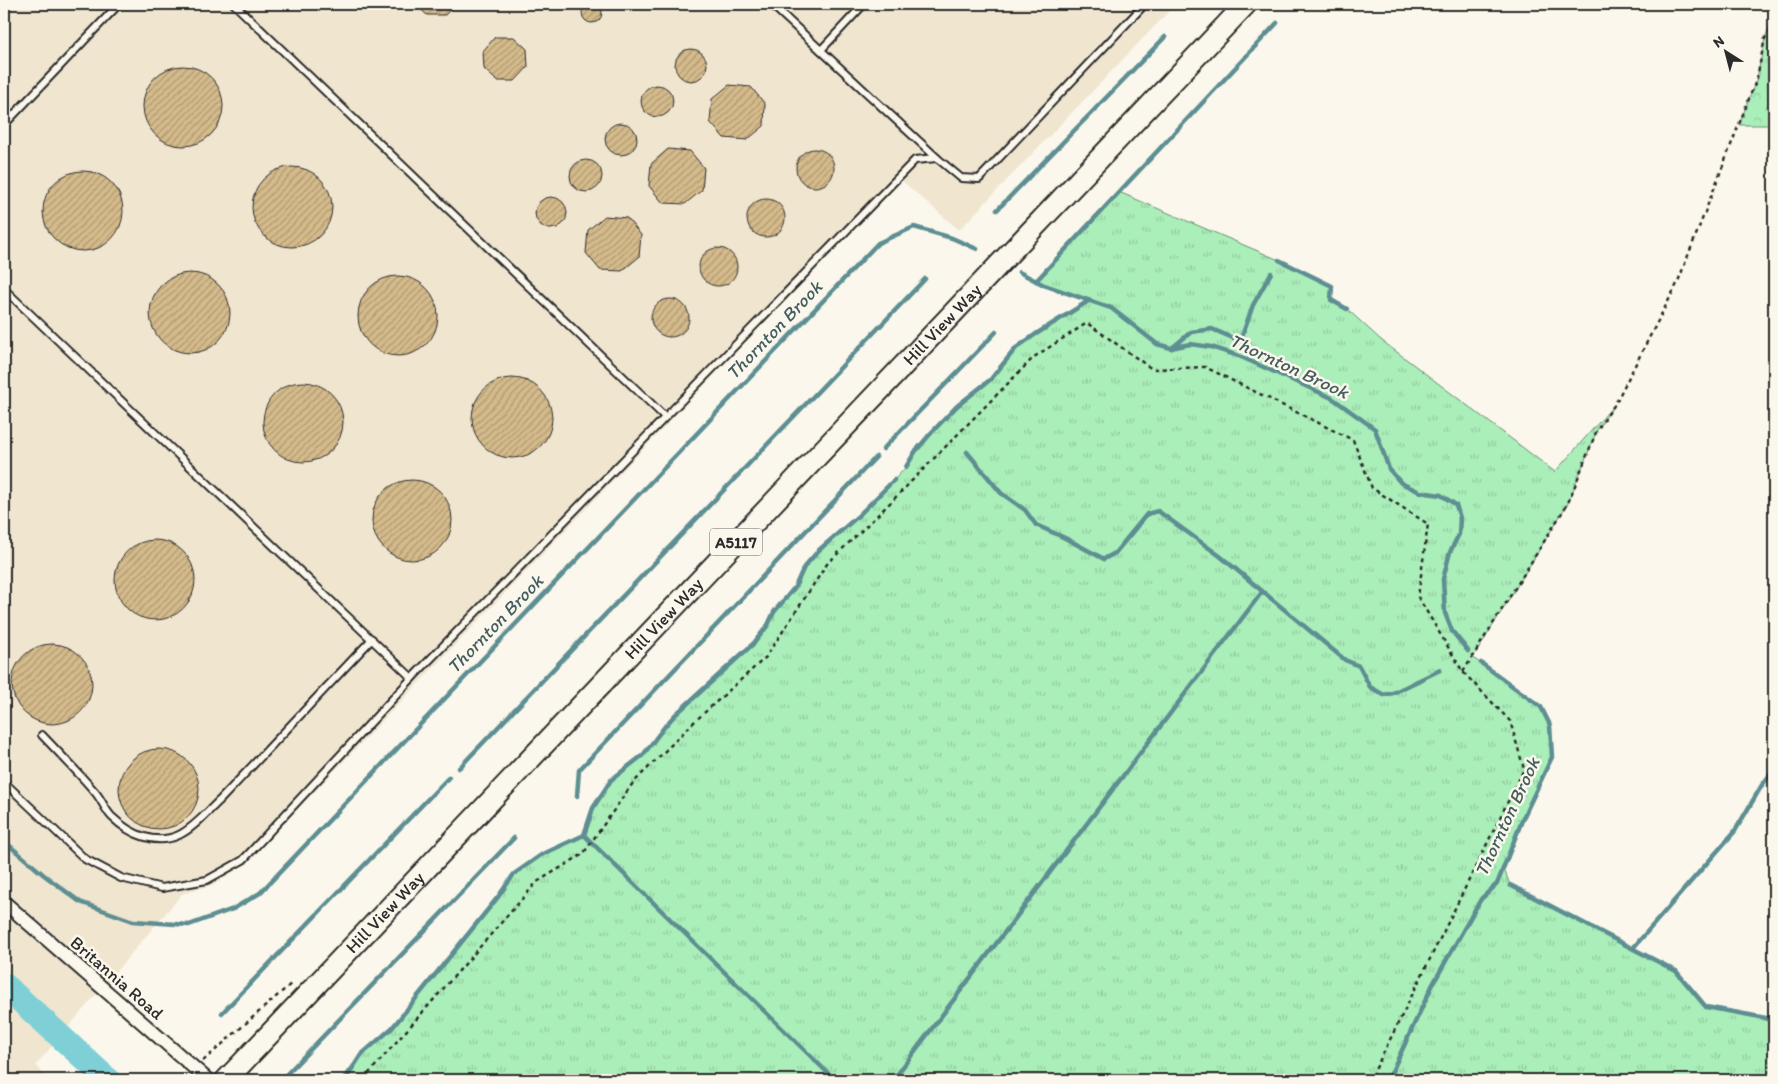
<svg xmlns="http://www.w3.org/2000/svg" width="1778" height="1084" font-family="Itim,sans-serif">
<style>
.built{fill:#f0e5cf}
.grass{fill:url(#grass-tufts);stroke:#6a8c72}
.forest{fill:url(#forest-crowns);stroke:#6a8c72}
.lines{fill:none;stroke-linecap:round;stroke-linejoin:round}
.stream{stroke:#5d8e92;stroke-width:4.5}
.river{stroke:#7fd0d6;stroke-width:25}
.building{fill:url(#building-hatch);stroke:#2b2b2b}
.lane-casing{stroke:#2b2b2b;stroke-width:10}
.street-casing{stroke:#2b2b2b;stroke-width:16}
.primary-casing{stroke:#2b2b2b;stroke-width:24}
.path{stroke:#2b2b2b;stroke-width:2.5;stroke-dasharray:4 4;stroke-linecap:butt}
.lane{stroke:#fbf7ec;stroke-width:6}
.street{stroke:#fbf7ec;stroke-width:12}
.primary{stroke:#fbf7ec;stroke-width:20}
.labels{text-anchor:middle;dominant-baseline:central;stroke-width:5;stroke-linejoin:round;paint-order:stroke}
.shield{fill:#fbf7ec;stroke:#696865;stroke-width:1}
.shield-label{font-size:16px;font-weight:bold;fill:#2b2b2b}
.street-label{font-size:18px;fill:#2b2b2b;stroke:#fbf7ec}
.water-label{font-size:19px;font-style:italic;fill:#445d5e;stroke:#fbf7ec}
</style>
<defs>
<pattern id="grass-tufts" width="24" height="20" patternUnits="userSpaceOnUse" patternTransform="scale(1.25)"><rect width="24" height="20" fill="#aaeeb9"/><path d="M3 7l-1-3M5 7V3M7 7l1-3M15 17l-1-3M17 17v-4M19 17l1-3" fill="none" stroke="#92cc9f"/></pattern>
<pattern id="forest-crowns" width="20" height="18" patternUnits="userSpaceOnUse" patternTransform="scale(1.25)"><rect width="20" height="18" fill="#aaeeb9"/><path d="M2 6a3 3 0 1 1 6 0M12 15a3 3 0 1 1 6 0" fill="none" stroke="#92cc9f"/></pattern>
<pattern id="building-hatch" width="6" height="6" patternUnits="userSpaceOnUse" patternTransform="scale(1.25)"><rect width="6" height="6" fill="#d5bb8b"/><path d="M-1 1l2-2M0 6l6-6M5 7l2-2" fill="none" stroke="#ad9872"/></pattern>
</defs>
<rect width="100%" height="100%" fill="#fbf7ec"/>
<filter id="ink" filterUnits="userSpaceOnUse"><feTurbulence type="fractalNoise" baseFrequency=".02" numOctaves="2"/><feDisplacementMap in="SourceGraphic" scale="10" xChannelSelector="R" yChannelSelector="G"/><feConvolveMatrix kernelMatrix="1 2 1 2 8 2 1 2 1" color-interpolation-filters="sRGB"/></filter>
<g filter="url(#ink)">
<path class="built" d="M 4,4 L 1176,4 L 959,230 L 901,180 L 249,860 L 215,884 L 182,894 L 36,1065 L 48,1080 L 4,1080 Z"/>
<path class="grass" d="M 1119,192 L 1279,260 L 1332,286 L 1331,300 L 1347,309 L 1381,340 L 1555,472 L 1615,404 L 1597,430 L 1568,503 L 1473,658 L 1541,707 L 1550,725 L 1552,757 L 1523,818 L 1504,869 L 1510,885 L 1676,971 L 1706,1007 L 1766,1018 L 1774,1023 L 1774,1080 L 340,1080 L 361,1055 L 392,1028 L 498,897 L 514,874 L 541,855 L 584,835 L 593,808 L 611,780 L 643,755 L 665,726 L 675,715 L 754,643 L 768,625 L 774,612 L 795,587 L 804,567 L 819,550 L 858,516 L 894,480 L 906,467 L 915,452 L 931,433 L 957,406 L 991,379 L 1016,348 L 1036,334 L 1090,301 L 1036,281 Z"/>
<path class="forest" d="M 1774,16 L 1774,125 L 1739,125 L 1757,78 L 1765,38 Z"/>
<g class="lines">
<g class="stream">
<path d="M 997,210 L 1165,37"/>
<path d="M 1279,260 L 1332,286 L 1331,300 L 1347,309"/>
<path d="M 1019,272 L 1044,285 L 1111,308 L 1157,344 L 1171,348 L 1190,344 L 1211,347 L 1239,356 L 1332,398 L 1375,429 L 1389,469 L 1401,483 L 1420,492 L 1441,495 L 1456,505 L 1460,518 L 1459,534 L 1450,552 L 1443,579 L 1445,613 L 1452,631 L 1468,651"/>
<path d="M 1036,281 L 1277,23"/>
<path d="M 1172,348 L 1191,332 L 1212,329 L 1235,339 L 1242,336 L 1253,305 L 1271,273"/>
<path d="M 883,449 L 996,332"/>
<path d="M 967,452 L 1001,493 L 1025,510 L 1036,525 L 1065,538 L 1104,559 L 1115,553 L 1147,514 L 1158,511 L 1220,556 L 1345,660 L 1359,666 L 1370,687 L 1384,695 L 1393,693 L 1440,670"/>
<path d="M 906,467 L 915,452 L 931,433 L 957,406 L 991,379 L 1016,348 L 1036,334 L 1090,300"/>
<path d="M 459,768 L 925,279"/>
<path d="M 577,796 L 579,770 L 876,457"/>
<path d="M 4,841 L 44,875 L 80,902 L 133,921 L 189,925 L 233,909 L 260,893 L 878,243 L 914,227 L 952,238 L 977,249"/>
<path d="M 1510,885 L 1676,971 L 1706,1007 L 1766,1018 L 1774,1023"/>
<path d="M 1633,948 L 1735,831 L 1762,785 L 1774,770"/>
<path d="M 222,1013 L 449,777"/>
<path d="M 281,1080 L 514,838"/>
<path d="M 345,1080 L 361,1055 L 392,1028 L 498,897 L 514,874 L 541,855 L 584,835"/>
<path d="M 835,1080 L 584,835 L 593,808 L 611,780 L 643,755 L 665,726 L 675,715 L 754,643 L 768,625 L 774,612 L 795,587 L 804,567 L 819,550 L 858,516 L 894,480"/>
<path d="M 893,1080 L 1262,592"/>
<path d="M 1388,1080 L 1433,984 L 1465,927 L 1481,899 L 1497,884 L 1523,818 L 1552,757 L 1550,725 L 1541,707 L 1481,663"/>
</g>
<path class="river" d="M 4,985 L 108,1080"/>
</g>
<g class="building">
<circle cx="592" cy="13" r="10"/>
<path d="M 415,4 L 456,4 L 445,15 L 427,15 Z"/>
<path d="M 495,37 L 514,37 L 527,49 L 528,67 L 515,81 L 497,81 L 484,69 L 483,51 Z"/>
<circle cx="691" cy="65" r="16"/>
<circle cx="183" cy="106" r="40"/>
<path d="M 729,85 L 751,87 L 765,104 L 764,126 L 747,140 L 724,138 L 710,122 L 712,99 Z"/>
<circle cx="657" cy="101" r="16"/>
<circle cx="621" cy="139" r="16"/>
<circle cx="815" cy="168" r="19"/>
<path d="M 668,149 L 690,151 L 704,168 L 702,190 L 685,204 L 663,203 L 649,186 L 651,164 Z"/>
<circle cx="586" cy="176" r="16"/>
<circle cx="292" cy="207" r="40"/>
<circle cx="83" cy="211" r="40"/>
<circle cx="551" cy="213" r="16"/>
<circle cx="766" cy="218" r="19"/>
<path d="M 605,216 L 627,218 L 641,235 L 639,257 L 622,271 L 600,270 L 586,253 L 588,230 Z"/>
<circle cx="718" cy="267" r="19"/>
<circle cx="190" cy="313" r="40"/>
<circle cx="398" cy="316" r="40"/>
<circle cx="670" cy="318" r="19"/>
<circle cx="512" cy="418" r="40"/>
<circle cx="303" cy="422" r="40"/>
<circle cx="412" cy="520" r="40"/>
<circle cx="155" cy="580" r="40"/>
<circle cx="52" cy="684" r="40"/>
<circle cx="159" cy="789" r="40"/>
</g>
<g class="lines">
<g class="lane-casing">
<g id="lane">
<path d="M 234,4 L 664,416"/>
<path d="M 771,4 L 937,158"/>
<path d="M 821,50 L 864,4"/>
<path d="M 4,125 L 119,4"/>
<path d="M 4,289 L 412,678"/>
<path d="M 42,735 C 60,754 78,772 95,792 C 102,800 105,810 112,817 C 130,834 155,846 179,835 C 194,828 207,812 220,800 L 372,639"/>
<path d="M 4,782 L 85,859 L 121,878 L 162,888 L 207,880 L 243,860 L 412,678 L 915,160 L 937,158 L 961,178 L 979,179 L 1145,4"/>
</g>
</g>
<g class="street-casing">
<path id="street" d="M 4,902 L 208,1080"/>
</g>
<g class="primary-casing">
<g id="primary">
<path id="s1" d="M 226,1080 L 1246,4"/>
</g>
</g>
<g class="path">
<path d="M 1463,672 L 1568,503 L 1597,430 L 1615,404 L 1677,284 L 1757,78 L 1765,38 L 1774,26"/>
<path d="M 203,1061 L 293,982"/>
<path d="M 363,1080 L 537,882 L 583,854 L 633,783 L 694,722 L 766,657 L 827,564 L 892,501 L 1034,357 L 1087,323 L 1152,369 L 1205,367 L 1353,440 L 1372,488 L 1428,524 L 1418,597 L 1463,672 L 1510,721 L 1524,769 L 1370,1080"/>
</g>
<use href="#lane" class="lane"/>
<use href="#street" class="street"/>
<use href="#primary" class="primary"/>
</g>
</g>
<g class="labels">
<rect class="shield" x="710" y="528.5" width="52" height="27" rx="4"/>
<g class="shield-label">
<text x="736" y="542">A5117</text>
</g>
<g class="street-label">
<text stroke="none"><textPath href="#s1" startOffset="1041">Hill View Way</textPath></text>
<text stroke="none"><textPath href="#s1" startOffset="636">Hill View Way</textPath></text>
<text stroke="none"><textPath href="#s1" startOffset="231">Hill View Way</textPath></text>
<text transform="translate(117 978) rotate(41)">Britannia Road</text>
</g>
<g class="water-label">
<text transform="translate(774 330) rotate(-46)">Thornton Brook</text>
<text transform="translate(1289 366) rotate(25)">Thornton Brook</text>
<text transform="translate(495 624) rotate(-46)">Thornton Brook</text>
<text transform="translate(1507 817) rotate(-65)">Thornton Brook</text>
</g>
</g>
<rect width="1778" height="1084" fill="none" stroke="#fbf7ec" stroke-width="20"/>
<rect x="10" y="10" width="1758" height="1064" fill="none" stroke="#2b2b2b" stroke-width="2" filter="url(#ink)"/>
<g transform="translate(1726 52) rotate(324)" stroke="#fbf7ec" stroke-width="4" paint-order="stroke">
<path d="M0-4L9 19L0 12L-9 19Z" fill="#2b2b2b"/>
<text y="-8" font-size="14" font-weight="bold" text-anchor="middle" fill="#2b2b2b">N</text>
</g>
</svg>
